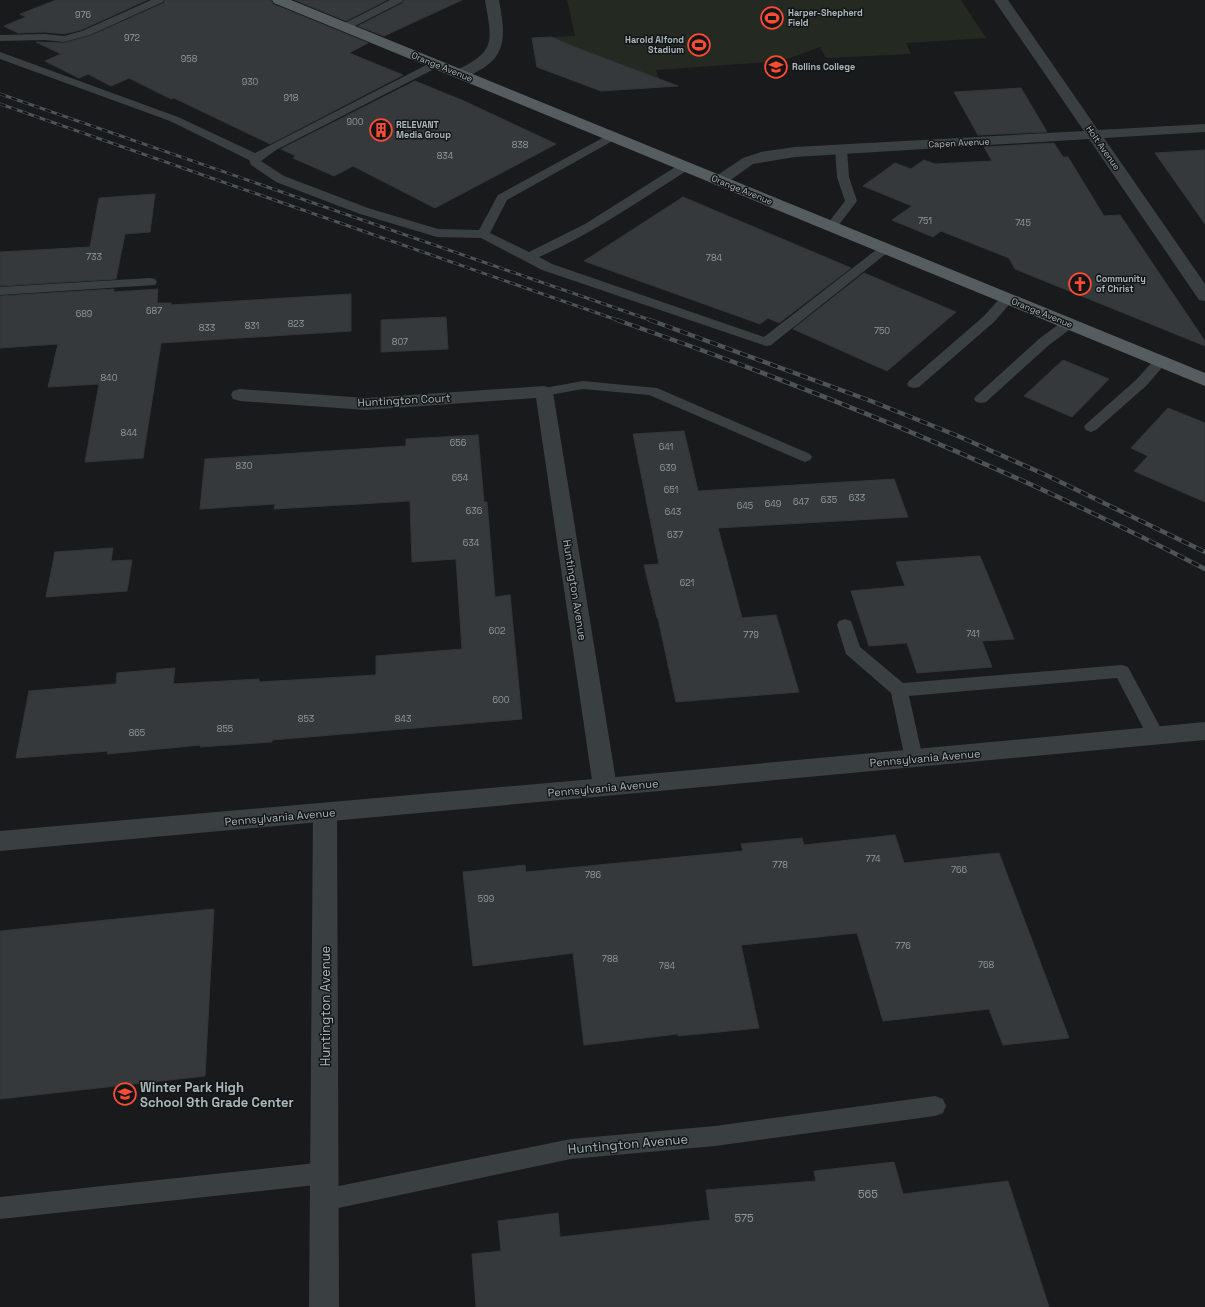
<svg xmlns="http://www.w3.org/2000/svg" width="1205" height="1307" font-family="'Space Grotesk',sans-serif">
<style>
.green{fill:#242a21}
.building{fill:#36393b;stroke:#333638}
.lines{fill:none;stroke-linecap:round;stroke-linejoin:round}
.service{fill:#3a3f41;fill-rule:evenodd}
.minor{fill:#3a3f41;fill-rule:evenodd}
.tertiary{fill:#3a3f41;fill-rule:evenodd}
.primary{fill:#565d60;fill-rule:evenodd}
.rail-far1-casing{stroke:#4d5456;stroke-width:3}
.rail-casing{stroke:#4d5456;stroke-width:4.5}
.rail-far1{stroke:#141517;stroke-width:2;stroke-dasharray:6;stroke-linecap:butt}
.rail{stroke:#141517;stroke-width:3;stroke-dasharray:8;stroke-linecap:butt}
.labels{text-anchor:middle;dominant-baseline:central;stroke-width:3;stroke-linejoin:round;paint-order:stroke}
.far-poi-label{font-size:9px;font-weight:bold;fill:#abb9bc;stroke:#141517;text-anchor:start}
.number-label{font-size:9px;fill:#8e999c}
.far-street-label{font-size:9px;fill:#abb9bc;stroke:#141517}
.street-label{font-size:11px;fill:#abb9bc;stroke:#141517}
.near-number-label{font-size:11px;fill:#8e999c}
.near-street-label{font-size:13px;fill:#abb9bc;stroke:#141517}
.near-poi-label{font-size:13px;font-weight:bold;fill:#abb9bc;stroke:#141517;text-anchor:start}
</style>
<rect width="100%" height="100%" fill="#191a1c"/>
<path class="green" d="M 567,0 L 961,0 L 986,38 L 906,43 L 911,54 L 826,58 L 820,47 L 782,61 L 656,70 L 661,87 L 601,91 L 537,67 L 532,38 L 575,36 Z"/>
<g class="building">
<path d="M 56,0 L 147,0 L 81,30 L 64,34 L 45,32 L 18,33 L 4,26 L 26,17 L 20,14 Z"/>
<path d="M 165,0 L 271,0 L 273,4 L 368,43 L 349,53 L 403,75 L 270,144 L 174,98 L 171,99 L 129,78 L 111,86 L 88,74 L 79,78 L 45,61 L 61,54 L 36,42 L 64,43 L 90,36 L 164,3 Z"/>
<path d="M 295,0 L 387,0 L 346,21 Z"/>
<path d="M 404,0 L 462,0 L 384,36 L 358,26 L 403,3 Z"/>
<path d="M 551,37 L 577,48 L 678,86 L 601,91 L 537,67 L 532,38 Z"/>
<path d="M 415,81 L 464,101 L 556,144 L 435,208 L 353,166 L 334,176 L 293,158 L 296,156 L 281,149 Z"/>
<path d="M 1021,88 L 1047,132 L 978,135 L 954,92 Z"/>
<path d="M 1054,143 L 1063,157 L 1068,157 L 1104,216 L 1120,215 L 1205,341 L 1205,346 L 1015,269 L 1009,258 L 941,231 L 933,237 L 892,220 L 912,206 L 863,186 L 895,163 L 911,169 L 924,160 L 935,164 L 992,161 L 984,147 Z"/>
<path d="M 1205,150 L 1205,224 L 1155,153 Z"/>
<path d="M 155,194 L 150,232 L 125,234 L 116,279 L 0,286 L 0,252 L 90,247 L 99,198 Z"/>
<path d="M 683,197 L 851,268 L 779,323 L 768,318 L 760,324 L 584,261 Z"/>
<path d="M 864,273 L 956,312 L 887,371 L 793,329 Z"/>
<path d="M 114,289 L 114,292 L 158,289 L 157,303 L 171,303 L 171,305 L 351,294 L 351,331 L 161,343 L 143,458 L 85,462 L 99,384 L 48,387 L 58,344 L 0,348 L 0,296 Z"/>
<path d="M 446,317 L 448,349 L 381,352 L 381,320 Z"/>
<path d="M 1063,360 L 1109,379 L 1072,417 L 1024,396 Z"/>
<path d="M 1168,408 L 1205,423 L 1205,502 L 1134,471 L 1148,456 L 1131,448 Z"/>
<path d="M 684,431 L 698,491 L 894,479 L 908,517 L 718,528 L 742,618 L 776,615 L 799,692 L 676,702 L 658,618 L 657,618 L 644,565 L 659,564 L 633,434 Z"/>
<path d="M 478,435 L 484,502 L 487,502 L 495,597 L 510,595 L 522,719 L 272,740 L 272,742 L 200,747 L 201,745 L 107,754 L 108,751 L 16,758 L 29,691 L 116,684 L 117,673 L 175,668 L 173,684 L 259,679 L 259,682 L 376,675 L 376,656 L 462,649 L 456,559 L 412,562 L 410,501 L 274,509 L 275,504 L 200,509 L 205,459 L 406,446 L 406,439 Z"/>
<path d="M 113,548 L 111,561 L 132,560 L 127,591 L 46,597 L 55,552 Z"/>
<path d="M 980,556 L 1014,639 L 982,641 L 992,667 L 917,673 L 907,643 L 869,646 L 851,591 L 905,586 L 896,562 Z"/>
<path d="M 895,835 L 904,863 L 999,853 L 1069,1038 L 1003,1045 L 989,1009 L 883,1021 L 857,933 L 741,945 L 759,1028 L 678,1036 L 678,1034 L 584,1045 L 573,953 L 473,966 L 463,872 L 525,865 L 526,872 L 743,851 L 741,844 L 802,838 L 804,845 Z"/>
<path d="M 214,909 L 205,1076 L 0,1099 L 0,931 Z"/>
<path d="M 894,1162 L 903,1194 L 1008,1181 L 1049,1307 L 476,1307 L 472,1254 L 501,1251 L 498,1221 L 558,1213 L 560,1237 L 710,1220 L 706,1190 L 816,1181 L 814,1171 Z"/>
</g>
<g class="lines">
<g class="service">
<path d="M 151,0 L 164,0 L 163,2 L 90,35 L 64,42 L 45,40 L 0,41 L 0,35 L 45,34 L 64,36 L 82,31 Z"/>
<path d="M 390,0 L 403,0 L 402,2 L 349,29 L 345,30 L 340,27 L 341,25 Z"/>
<path d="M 0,52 L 178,117 L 255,153 L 432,62 L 440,62 L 441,64 L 440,66 L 276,150 L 261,161 L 284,176 L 368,208 L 438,229 L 479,230 L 498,195 L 608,135 L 616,135 L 618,137 L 616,139 L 507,200 L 490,233 L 529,252 L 585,224 L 680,164 L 688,164 L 690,167 L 688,170 C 639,201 592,234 539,257 L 552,264 L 764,337 L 881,246 L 891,246 L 892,249 L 771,345 L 766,346 L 542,270 L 481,238 L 437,237 L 360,214 L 276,182 L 251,165 L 249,160 L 170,121 L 0,59 Z"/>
<path d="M 841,145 L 845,147 L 847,149 L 849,177 L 857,201 L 835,230 L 827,230 L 825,227 L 845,201 L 837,177 L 835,149 L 837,147 Z"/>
<path d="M 150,278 L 155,279 L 157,282 L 155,285 L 0,295 L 0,287 Z"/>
<path d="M 1007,295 L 1012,296 L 1014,299 L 994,322 L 919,387 L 914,388 L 909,387 L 907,384 L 909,381 L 984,316 L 1002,296 Z"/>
<path d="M 1068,320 L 1073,321 L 1075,324 L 1073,327 L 1049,345 L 986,402 L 981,403 L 976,402 L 974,399 L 976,396 L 1039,339 L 1063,321 Z"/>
<path d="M 1160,358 L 1165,359 L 1167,362 L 1146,386 L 1096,430 L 1091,432 L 1086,430 L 1084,427 L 1086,424 L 1136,380 L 1155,359 Z"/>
<path d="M 583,381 L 657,388 L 810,454 L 812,457 L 810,460 L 805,462 L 800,460 L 649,395 L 583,389 L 544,396 L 539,395 L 537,392 L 539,389 L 544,388 Z"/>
<path d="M 845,619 L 851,621 L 860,647 L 903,683 L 1122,665 L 1128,667 L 1165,736 L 1162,741 L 1156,743 L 1150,741 L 1117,678 L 909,696 L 923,759 L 920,764 L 914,766 L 908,764 L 905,759 L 891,693 L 846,654 L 837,625 L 839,621 Z"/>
<path d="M 935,1096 L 943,1099 L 946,1106 L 943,1113 L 935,1116 L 715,1146 L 571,1159 L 324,1211 L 316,1208 L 313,1200 L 316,1192 L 324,1189 L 571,1139 L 715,1126 Z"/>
<path d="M 325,1162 L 333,1166 L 336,1173 L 333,1180 L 325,1184 L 0,1219 L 0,1197 Z"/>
</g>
<g class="minor">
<path d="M 485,0 L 499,0 C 504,29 510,55 478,71 C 471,75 463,79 455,77 L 453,74 L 455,71 C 497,51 492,42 485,0 Z"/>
<path d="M 994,0 L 1008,0 L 1098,130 L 1205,124 L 1205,132 L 1104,138 L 1205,284 L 1205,301 L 1199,300 L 1089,139 L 795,157 L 753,164 L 725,184 L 719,186 L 713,184 L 711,181 L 713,178 L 743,158 L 761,152 L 795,147 L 1084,131 Z"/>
<path d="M 544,386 L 551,388 L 553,392 L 617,787 L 613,794 L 605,796 L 597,794 L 593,787 L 536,398 L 366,410 L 240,401 L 233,399 L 231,395 L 233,391 L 240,389 L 366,398 Z"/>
<path d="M 325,803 L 334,806 L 337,813 L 339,1307 L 309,1307 L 313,813 L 316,806 Z"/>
</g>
<path class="tertiary" d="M 1205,722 L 1205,740 L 605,796 L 0,851 L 0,831 L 605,778 Z"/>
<path class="primary" d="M 272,0 L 291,0 L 1205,373 L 1205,386 L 274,3 Z"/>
<g class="rail-far1-casing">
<g id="rail-far1">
<path d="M 0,94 L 653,321"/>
<path d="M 0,104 L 620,321"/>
</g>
</g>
<g class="rail-casing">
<g id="rail">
<path d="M 617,320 C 818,390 1016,471 1205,569"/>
<path d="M 650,320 L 871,401 L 958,436 L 1048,476 L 1205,552"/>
</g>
</g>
<use href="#rail-far1" class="rail-far1"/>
<use href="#rail" class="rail"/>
</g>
<defs>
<g id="stadium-ring" transform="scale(1.15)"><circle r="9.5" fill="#141517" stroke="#fa4c32" stroke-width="1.5"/><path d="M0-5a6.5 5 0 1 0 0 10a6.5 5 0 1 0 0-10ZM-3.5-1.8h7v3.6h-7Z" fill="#fa4c32"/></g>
<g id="university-ring" transform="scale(1.15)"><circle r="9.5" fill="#141517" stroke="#fa4c32" stroke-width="1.5"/><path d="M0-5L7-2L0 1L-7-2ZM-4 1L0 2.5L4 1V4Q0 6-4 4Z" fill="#fa4c32"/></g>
<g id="building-ring" transform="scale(1.15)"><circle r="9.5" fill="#141517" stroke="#fa4c32" stroke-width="1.5"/><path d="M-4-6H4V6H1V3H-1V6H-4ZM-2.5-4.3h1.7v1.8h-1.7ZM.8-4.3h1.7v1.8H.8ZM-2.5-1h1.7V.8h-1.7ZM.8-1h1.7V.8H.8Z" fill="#fa4c32"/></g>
<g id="church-ring" transform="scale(1.15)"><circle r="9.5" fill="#141517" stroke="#fa4c32" stroke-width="1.5"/><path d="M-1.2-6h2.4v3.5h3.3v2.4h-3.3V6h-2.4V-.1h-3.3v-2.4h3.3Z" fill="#fa4c32"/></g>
<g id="school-ring" transform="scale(1.15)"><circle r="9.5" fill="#141517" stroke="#fa4c32" stroke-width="1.5"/><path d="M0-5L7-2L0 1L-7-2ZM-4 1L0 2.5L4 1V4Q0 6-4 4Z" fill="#fa4c32"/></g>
</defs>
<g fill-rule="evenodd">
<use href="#stadium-ring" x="772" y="18"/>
<use href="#stadium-ring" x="699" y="45"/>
<use href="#university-ring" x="776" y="67"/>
<use href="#building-ring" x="381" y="130"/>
<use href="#church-ring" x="1080" y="284"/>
<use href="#school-ring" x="125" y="1094"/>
</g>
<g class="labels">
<g class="far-poi-label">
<text x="788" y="13">Harper-Shepherd<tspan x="788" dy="10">Field</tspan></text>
<text x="684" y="40" text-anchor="end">Harold Alfond<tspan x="684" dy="10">Stadium</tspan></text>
<text x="792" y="67">Rollins College</text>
<text x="396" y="125">RELEVANT<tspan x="396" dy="10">Media Group</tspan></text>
<text x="1096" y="279">Community<tspan x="1096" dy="10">of Christ</tspan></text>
</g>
<g class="number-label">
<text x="83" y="15">976</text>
<text x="132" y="38">972</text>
<text x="189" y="59">958</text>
<text x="250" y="82">930</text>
<text x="291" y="98">918</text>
<text x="355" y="122">900</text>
<text x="520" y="145">838</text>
<text x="445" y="156">834</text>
<text x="925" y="221">751</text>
<text x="1023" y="223">745</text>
<text x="94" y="257">733</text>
<text x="714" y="258">784</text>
<text x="154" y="311">687</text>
<text x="84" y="314">689</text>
<text x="296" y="324">823</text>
<text x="252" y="326">831</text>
<text x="207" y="328">833</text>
<text x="882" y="331">750</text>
<text x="400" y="342">807</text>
<text x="109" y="378">840</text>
<text x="129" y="433">844</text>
<text x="458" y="443">656</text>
<text x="666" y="447">641</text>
<text x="244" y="466">830</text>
<text x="668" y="468">639</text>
<text x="460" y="478">654</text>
<text x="671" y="490">651</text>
<text x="857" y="498">633</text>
<text x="829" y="500">635</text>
<text x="801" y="502">647</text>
<text x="773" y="504">649</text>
<text x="745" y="506">645</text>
<text x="474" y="511">636</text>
<text x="673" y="512">643</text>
<text x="675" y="535">637</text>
<text x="471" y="543">634</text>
<text x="687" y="583">621</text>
<text x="497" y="631">602</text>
<text x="973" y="634">741</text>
<text x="751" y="635">779</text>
<text x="501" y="700">600</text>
<text x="306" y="719">853</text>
<text x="403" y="719">843</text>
<text x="225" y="729">855</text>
<text x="137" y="733">865</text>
<text x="873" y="859">774</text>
<text x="780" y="865">778</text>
<text x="959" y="870">766</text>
<text x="593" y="875">786</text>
<text x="486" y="899">599</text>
<text x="903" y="946">776</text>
<text x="610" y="959">788</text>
<text x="986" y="965">768</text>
<text x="667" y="966">784</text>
</g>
<g class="far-street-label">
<text transform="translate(442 67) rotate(22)">Orange Avenue</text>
<text transform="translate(959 143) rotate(-3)">Capen Avenue</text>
<text transform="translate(1103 148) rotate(55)">Holt Avenue</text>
<text transform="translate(742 190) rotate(22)">Orange Avenue</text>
<text transform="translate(1042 313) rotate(22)">Orange Avenue</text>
</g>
<g class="street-label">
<text transform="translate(404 400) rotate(-3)">Huntington Court</text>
<text transform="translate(575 590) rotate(81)">Huntington Avenue</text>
<text transform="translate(925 758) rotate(-5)">Pennsylvania Avenue</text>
<text transform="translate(603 788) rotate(-5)">Pennsylvania Avenue</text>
<text transform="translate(280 817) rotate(-5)">Pennsylvania Avenue</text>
</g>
<g class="near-number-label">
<text x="868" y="1194">565</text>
<text x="744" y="1218">575</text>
</g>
<g class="near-street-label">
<text transform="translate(325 1006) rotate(-90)">Huntington Avenue</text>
<text transform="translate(628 1144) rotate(-5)">Huntington Avenue</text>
</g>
<g class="near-poi-label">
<text x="140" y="1087">Winter Park High<tspan x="140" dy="15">School 9th Grade Center</tspan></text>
</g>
</g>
</svg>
